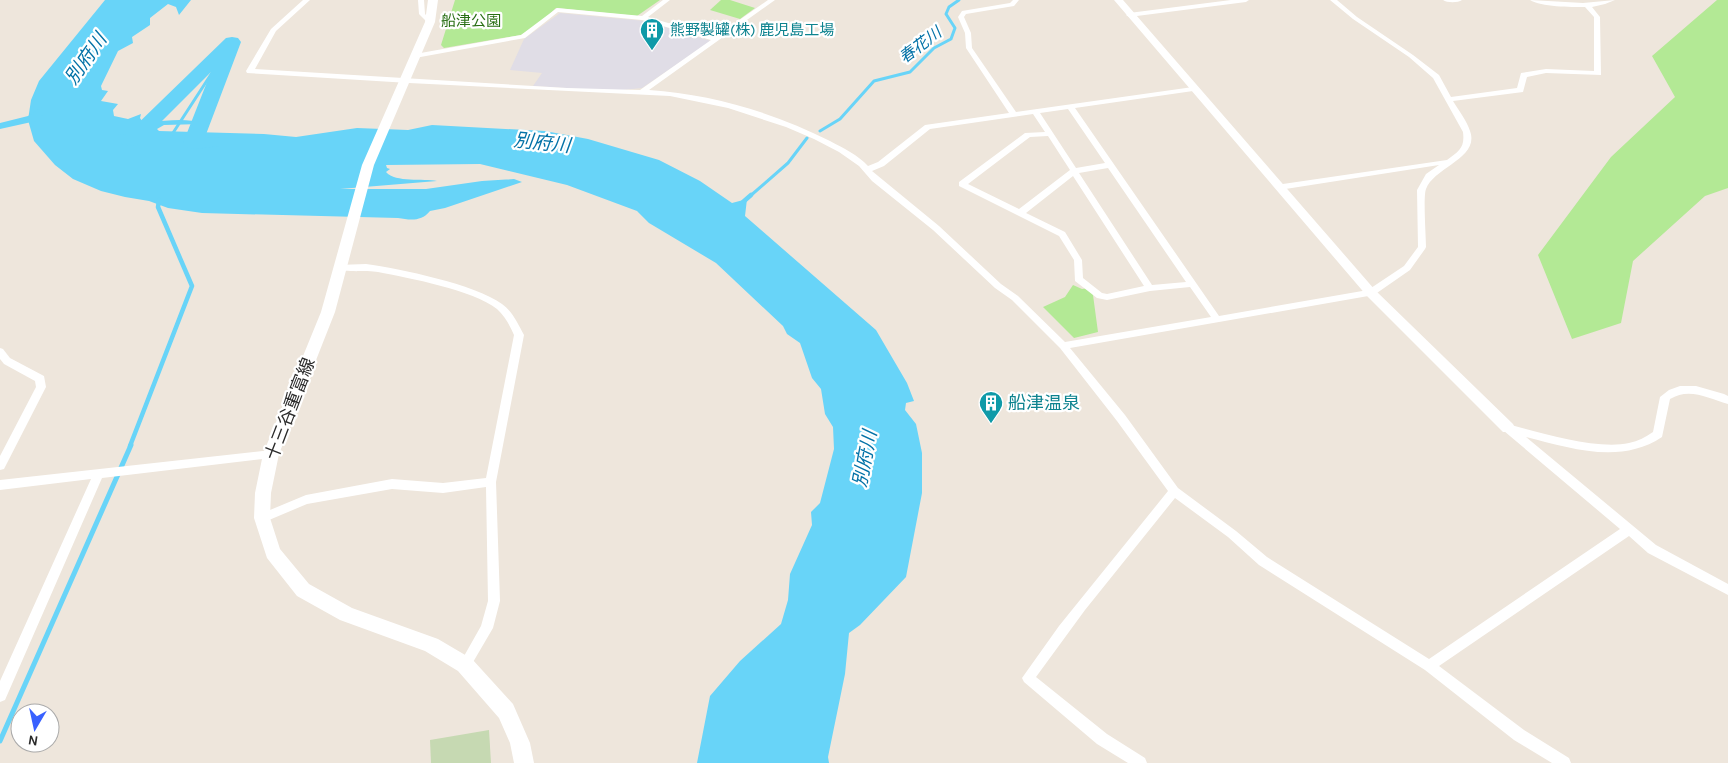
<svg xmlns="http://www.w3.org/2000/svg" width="1728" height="763" font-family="Karla,'Noto Sans JP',sans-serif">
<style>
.industrial{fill:#e0dde6}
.green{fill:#b3e995}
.cemetery{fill:#c6d9b2}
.water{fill:#68d4f8}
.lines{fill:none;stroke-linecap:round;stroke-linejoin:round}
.stream-far2{stroke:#68d4f8;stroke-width:3}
.stream-far1{stroke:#68d4f8;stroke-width:4.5}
.stream{stroke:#68d4f8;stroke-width:5}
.canal{fill:#68d4f8;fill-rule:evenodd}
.river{fill:#68d4f8;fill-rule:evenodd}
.minor{fill:#fff;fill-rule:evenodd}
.tertiary{fill:#fff;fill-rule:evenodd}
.secondary{fill:#fff;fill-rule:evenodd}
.labels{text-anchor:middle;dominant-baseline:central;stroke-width:4.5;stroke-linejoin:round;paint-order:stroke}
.far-park-label{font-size:15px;fill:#296f15;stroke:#fff}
.far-culture-label{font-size:15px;fill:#0d838f;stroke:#fff;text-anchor:start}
.far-water-label{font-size:16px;font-style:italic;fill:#0372a7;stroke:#fff}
.culture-label{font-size:18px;fill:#0d838f;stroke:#fff;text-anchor:start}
.street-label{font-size:18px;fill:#2b2b2b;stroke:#fff}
.water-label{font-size:19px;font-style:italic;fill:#0372a7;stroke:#fff}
</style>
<rect width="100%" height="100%" fill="#eee6dc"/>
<path class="industrial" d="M 560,13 L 645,21 L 711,41 L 642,88 L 613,91 L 533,86 L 542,73 L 510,70 L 524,39 Z"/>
<g class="green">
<path d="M 455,0 L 660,0 L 637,16 L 556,8 L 540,23 L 521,35 L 444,48 L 441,45 Z"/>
<path d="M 721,0 L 730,0 L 755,8 L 740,19 L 710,10 Z"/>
<path d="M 1717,0 L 1728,0 L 1728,188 L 1705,196 L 1633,261 L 1621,323 L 1572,339 L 1538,255 L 1611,157 L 1675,97 L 1652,56 Z"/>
<path d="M 1073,285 L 1082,289 L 1088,288 L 1093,295 L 1098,332 L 1074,338 L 1043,307 L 1065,297 Z"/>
</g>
<path class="cemetery" d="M 489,730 L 491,763 L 431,763 L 430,740 Z"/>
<path class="water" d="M 105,0 L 191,0 L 179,15 L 176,7 L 168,4 L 150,18 L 150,25 L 132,37 L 133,43 L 118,51 L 101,86 L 102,90 L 108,91 L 101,101 L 118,104 L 113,110 L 114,116 L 128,119 L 141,114 L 140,118 L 142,121 C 161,123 185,116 202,124 L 164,125 L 157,129 L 159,131 L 264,134 L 296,137 L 357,128 L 408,130 L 432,125 L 545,131 L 588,139 L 659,160 L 700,181 L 732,203 L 747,199 L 745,216 L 876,330 L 907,383 L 914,401 L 906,403 L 905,410 L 916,424 L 922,453 L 922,493 L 906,577 L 860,625 L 849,633 L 845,674 L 828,757 L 829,763 L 697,763 L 710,696 L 740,661 L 781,624 L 788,600 L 790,574 L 812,525 L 811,512 L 820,503 L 834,449 L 833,427 L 825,414 L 821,389 L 812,378 L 800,343 L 787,334 L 783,326 L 716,263 L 649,223 L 637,211 L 567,185 L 480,164 L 386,165 L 387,168 L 390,169 L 386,172 C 396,183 423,178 437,181 L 340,189 L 426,189 L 482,181 L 514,179 L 522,182 L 445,208 L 430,211 C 421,222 410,220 398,218 L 202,213 L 168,208 L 149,201 L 125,197 L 101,191 L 73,179 L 55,165 L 34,141 L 28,120 L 31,100 L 39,81 Z"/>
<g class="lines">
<g class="stream-far2">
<path d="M 820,131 L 840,119 L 874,81 L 910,72 L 934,48 L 951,39 L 955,28 L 946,14 L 949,7 L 959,0"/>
<path d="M 171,136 L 232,42"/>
<path d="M 749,197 L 788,163 L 807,138"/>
</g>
<g class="stream-far1">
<path d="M 743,202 L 751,195"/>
<path d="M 130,446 L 192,286 L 158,207 L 159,200"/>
</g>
<path class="stream" d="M 0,741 L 131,445"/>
<path class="canal" d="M 44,106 L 50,109 L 36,121 L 0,129 L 0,123 L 28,116 Z"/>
<path class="river" d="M 232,37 L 238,38 L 241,42 L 205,137 L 222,138 L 225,142 L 222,146 L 193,149 L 186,147 L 183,143 L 211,72 L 139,144 L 132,146 L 117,143 L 114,139 L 117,135 L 127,134 L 226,38 Z"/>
<g class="minor">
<path d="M 303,0 L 310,0 L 276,31 L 255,69 L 567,88 L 640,90 L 711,40 L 642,20 L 558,12 L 525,38 L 415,58 L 411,56 L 415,54 L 521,35 L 557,8 L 642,16 L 663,0 L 670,0 L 648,17 L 715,37 L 768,0 L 775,0 L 649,90 C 711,94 775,113 830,141 C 843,148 858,155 868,166 L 878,162 L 925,125 L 1009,113 L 966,48 L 965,33 L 958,17 L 962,11 L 1010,3 L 1013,0 L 1019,0 L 1014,6 L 966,14 L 964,17 L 971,33 L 972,48 L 1016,112 L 1193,87 L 1197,89 L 1193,91 L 1075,108 L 1219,316 L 1368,290 L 1404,266 L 1418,247 L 1417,190 L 1426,174 L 1439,165 L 1279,190 L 1275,187 L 1276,185 L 1447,160 C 1459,151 1465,148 1463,132 L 1433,78 L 1409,57 L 1353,19 L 1330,0 L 1337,0 L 1357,17 L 1413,55 L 1439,75 L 1451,97 L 1517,88 L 1521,73 L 1546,69 L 1594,71 L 1594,17 L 1585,7 C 1571,7 1541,7 1530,0 L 1583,3 L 1615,0 L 1605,4 L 1592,7 L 1600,17 L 1601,75 L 1546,73 L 1527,77 L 1523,92 L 1453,101 C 1459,111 1467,121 1470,131 C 1480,158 1434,167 1426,189 C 1423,197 1426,236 1426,247 L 1425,249 L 1410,270 L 1374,295 L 1070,348 L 1125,415 L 1178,488 L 1236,531 L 1267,557 L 1429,659 L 1620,529 L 1504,431 L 1503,428 L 1504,425 L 1508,424 C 1540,433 1597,450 1629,443 C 1638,441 1646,437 1653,432 L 1660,397 L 1669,390 L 1680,386 L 1696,386 L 1724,394 L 1728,396 L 1728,404 C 1708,398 1689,387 1670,399 L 1662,437 C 1620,465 1570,448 1526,437 L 1656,545 L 1728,584 L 1728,595 L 1648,553 L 1629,536 L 1439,666 L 1524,730 L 1569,758 L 1571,763 L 1552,763 L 1514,740 L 1425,670 L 1259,565 L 1228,537 L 1175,498 L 1085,610 L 1036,677 L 1107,734 L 1145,758 L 1147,763 L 1128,763 L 1097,744 L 1024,682 L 1022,678 L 1059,626 L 1168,491 L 1117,421 L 1060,348 L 1012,300 L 995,288 L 933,230 L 872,181 L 859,166 L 839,152 L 814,139 L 786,127 L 728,108 L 670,96 L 409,83 L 247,73 L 246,71 L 271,29 ZM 1068,109 L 1105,163 L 1076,168 L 1040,113 ZM 1033,114 L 1045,132 L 1025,133 L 959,182 L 959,186 L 1059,236 L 1074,260 L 1075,281 L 1097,298 L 1107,300 L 1150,291 L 1190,287 L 1211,317 L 1065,342 L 1018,296 L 1001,284 L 939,226 L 872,171 L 884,166 L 930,129 ZM 1048,136 L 1070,170 L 1019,209 L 968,184 L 1030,137 ZM 1108,168 L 1186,282 L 1152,285 L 1079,173 ZM 1073,176 L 1144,286 L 1107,294 L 1102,293 L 1083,278 L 1082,260 L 1065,232 L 1026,213 Z"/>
<path d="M 418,0 L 424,0 L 425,14 L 432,21 L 432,23 L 428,23 L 419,14 Z"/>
<path d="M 1231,0 L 1249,0 L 1246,2 L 1129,17 L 1126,15 L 1129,13 Z"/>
<path d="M 1443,0 L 1462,0 C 1458,3 1447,3 1443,0 Z"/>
<path d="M 366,264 C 401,269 474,284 502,304 C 512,311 518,324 524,335 L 496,482 L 500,601 L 493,628 L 469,669 L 465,671 L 461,669 L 459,665 L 481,626 L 488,601 L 486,487 L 443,493 L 392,489 L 307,504 L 262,523 L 258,521 L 256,518 L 258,515 L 306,495 L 392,479 L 443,483 L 486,478 L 514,335 C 510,326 505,316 497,309 C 473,290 409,278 378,272 C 368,270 339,273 334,268 L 338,265 Z"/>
<path d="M 0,348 L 3,349 L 10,358 L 44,376 L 46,387 L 4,469 L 0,470 L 0,456 L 36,387 L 35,381 L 4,364 L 0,359 Z"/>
<path d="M 271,450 L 275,451 L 276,454 L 275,457 L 271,458 L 102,478 L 5,700 L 0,702 L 0,681 L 91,479 L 0,490 L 0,480 Z"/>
</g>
<path class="tertiary" d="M 1114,0 L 1123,0 L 1375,290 L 1513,424 L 1515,428 L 1513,432 L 1503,432 L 1367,296 Z"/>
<path class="secondary" d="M 428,0 L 438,0 L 435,22 L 374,165 L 335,312 L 279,454 L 271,493 L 270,518 L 280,549 L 309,584 L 352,608 L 438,639 L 472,659 L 513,704 L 530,743 L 534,763 L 514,763 L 510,743 L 499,718 L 458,671 L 425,651 L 340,620 L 297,596 L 267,558 L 254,518 L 255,493 L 263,454 L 321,312 L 362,165 L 425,22 Z"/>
</g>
<defs>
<g id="building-pin" transform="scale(1.25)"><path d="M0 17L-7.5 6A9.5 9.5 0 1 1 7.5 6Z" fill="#0f9aa8" stroke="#fff"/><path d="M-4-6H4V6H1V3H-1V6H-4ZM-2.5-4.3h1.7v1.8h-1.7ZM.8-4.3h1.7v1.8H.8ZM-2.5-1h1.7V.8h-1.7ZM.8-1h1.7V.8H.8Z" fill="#fff"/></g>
</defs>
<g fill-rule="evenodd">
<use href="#building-pin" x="652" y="30"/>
<use href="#building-pin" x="991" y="403"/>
</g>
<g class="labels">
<g class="far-park-label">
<text x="471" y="21">船津公園</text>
</g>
<g class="far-culture-label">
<text x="670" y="30">熊野製罐(株) 鹿児島工場</text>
</g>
<g class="far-water-label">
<text transform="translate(920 45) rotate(-37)">春花川</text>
</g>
<g class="culture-label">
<text x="1008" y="403">船津温泉</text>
</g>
<g class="street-label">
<text transform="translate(290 409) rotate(-69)">十三谷重富線</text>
</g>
<g class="water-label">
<text transform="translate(86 59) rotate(-55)">別府川</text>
<text transform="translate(542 143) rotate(6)">別府川</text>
<text transform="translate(865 459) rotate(-79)">別府川</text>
</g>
</g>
<g transform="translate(35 728) rotate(189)"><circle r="24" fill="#ffffff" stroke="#aaaaaa"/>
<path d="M0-4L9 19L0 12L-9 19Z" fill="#3961ff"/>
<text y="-8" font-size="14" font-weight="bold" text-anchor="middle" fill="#2b2b2b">N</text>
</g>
</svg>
